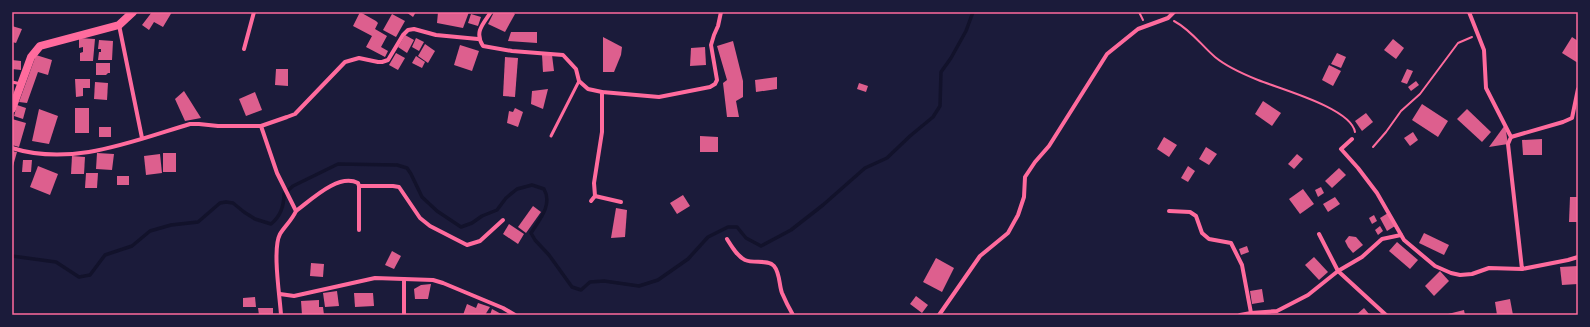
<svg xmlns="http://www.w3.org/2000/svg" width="1590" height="327" font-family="'IBM Plex Sans',sans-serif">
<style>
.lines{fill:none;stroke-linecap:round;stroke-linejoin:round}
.stream{stroke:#12122b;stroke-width:3.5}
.building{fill:#dd5f8e}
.path{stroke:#ff6b9d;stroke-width:2}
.service{stroke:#ff6b9d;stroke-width:3}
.minor{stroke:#ff6b9d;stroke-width:4}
.secondary{stroke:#ff6b9d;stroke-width:8}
.neatline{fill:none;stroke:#ff6b9d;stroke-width:1.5}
</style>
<rect width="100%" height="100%" fill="#1b1b3a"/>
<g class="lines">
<path class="stream" d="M 12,256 L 56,262 L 79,277 L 90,275 L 105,255 L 132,246 L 150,231 L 171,225 L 198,222 L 220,203 L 226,202 L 233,203 L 244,212 L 255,219 L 271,224 C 281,216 284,206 284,194 L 293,186 L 338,164 L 397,165 L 407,168 L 411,174 L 422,197 L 437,211 L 461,227 L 472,223 L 482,216 L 497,210 L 506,198 L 517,189 L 532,185 L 544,189 C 553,205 539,220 531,233 L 535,240 L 549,255 L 572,287 L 581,290 L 590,282 L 604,281 L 639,286 L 658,280 L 688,259 L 708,237 L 728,227 L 737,227 L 746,238 L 761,246 L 791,230 L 823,205 L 865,168 L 887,158 L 910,136 L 933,117 L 940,106 L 941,72 L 951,58 L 966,31 L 973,12"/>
</g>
<g class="building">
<path d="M 152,12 L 172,12 L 163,27 L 154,22 L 149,30 L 142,25 Z"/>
<path d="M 360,12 L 376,21 L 378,23 L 375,29 L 387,36 L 381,47 L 388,51 L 385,57 L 366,47 L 372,36 L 353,26 Z"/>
<path d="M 406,12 L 416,12 L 413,17 Z"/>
<path d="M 438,12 L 469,12 L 463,28 L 437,23 Z"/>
<path d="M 494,12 L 512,12 L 515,14 L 505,32 L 488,24 Z"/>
<path d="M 392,14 L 405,21 L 396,37 L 383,30 Z"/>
<path d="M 471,14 L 481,17 L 478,26 L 468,23 Z"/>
<path d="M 12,26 L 22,29 L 16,43 L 12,42 Z"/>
<path d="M 511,32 L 537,32 L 537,43 L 508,41 Z"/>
<path d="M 405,35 L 414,40 L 407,53 L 398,47 Z"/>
<path d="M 603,37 L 622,47 L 621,55 L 614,72 L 603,72 Z"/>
<path d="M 1572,37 L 1578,41 L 1578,63 L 1562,53 Z"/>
<path d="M 79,38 L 95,39 L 93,61 L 80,61 L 80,53 L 83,52 L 83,47 L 79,48 Z"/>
<path d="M 416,38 L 424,42 L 419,51 L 412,47 Z"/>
<path d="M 1393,39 L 1404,48 L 1396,59 L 1384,50 Z"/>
<path d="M 99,40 L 113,41 L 112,60 L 98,60 L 99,52 L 101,52 L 101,49 L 98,49 Z"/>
<path d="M 733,41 L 743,81 L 743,97 L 736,101 L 739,117 L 727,117 L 723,83 L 727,80 L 717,46 Z"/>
<path d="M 425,44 L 435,51 L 428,63 L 418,56 Z"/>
<path d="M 460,45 L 479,51 L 472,71 L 454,65 Z"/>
<path d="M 705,47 L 706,65 L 690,66 L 691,48 Z"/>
<path d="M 396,53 L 405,58 L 398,70 L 389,65 Z"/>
<path d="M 1337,53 L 1346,57 L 1341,68 L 1331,64 Z"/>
<path d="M 36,55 L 52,60 L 48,75 L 38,72 L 27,103 L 19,102 Z"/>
<path d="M 542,55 L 552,55 L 554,71 L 543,72 Z"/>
<path d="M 416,56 L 425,62 L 422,68 L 412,63 Z"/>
<path d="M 505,57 L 518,58 L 515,97 L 503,96 Z"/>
<path d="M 12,60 L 21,61 L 21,70 L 12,69 Z"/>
<path d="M 96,63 L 110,63 L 110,73 L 108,73 L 106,75 L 96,75 Z"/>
<path d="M 1329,65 L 1341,71 L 1333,86 L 1322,80 Z"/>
<path d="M 276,69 L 288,69 L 288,86 L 275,85 Z"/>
<path d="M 1407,69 L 1413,71 L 1407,84 L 1401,82 Z"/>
<path d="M 777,77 L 777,89 L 756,92 L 755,80 Z"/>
<path d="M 75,79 L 90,79 L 90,88 L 83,88 L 83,96 L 76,97 Z"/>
<path d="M 1416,81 L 1419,85 L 1411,91 L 1408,87 Z"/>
<path d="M 95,82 L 108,83 L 107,100 L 94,99 Z"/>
<path d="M 859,83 L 868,86 L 866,92 L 857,89 Z"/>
<path d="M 548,89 L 543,109 L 531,104 L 532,91 Z"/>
<path d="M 184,91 L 201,118 L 185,121 L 175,99 Z"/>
<path d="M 255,92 L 262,110 L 246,116 L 239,99 Z"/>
<path d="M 1263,101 L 1281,113 L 1272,126 L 1255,114 Z"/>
<path d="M 1422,104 L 1448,121 L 1438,137 L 1412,120 Z"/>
<path d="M 17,105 L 26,108 L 23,119 L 14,116 Z"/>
<rect x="75" y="108" width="14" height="25"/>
<path d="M 515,108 L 523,112 L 518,127 L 507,123 L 509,111 L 513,112 Z"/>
<path d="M 39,109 L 58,116 L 49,144 L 32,141 Z"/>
<path d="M 1467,109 L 1491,132 L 1482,142 L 1457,119 Z"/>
<path d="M 1366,113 L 1373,122 L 1362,131 L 1355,121 Z"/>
<path d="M 12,119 L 26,123 L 19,147 L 12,145 Z"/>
<path d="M 1505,125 L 1508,144 L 1489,147 Z"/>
<rect x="99" y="127" width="12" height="10"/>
<path d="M 1413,132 L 1418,140 L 1410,146 L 1404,138 Z"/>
<path d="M 700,136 L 718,137 L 718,152 L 700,152 Z"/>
<path d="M 1164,137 L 1177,145 L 1169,157 L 1157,149 Z"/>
<path d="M 1542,139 L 1542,155 L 1523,155 L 1522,140 Z"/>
<path d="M 1206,147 L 1217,154 L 1209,165 L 1199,159 Z"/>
<path d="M 12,151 L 17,152 L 13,166 L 12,166 Z"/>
<path d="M 97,153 L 114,154 L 112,170 L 96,169 Z"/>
<rect x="163" y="153" width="13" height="19"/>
<path d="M 160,154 L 162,173 L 146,175 L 144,156 Z"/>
<path d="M 1297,154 L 1303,159 L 1294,169 L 1288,164 Z"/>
<path d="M 72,156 L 85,157 L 84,174 L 71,174 Z"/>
<path d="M 23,160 L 32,160 L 31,172 L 22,172 Z"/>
<path d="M 38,166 L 58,174 L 50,195 L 30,187 Z"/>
<path d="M 1188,166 L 1195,171 L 1188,182 L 1181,178 Z"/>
<path d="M 1339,168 L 1346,175 L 1332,188 L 1325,181 Z"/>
<path d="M 86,173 L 98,173 L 97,188 L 85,188 Z"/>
<rect x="117" y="176" width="12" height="9"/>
<path d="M 1321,187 L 1324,193 L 1318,197 L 1315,190 Z"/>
<path d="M 1303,189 L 1314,204 L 1300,214 L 1289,199 Z"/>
<path d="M 683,195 L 690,206 L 677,214 L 670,203 Z"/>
<path d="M 1335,197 L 1340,204 L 1328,212 L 1323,204 Z"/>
<path d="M 1570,197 L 1578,197 L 1578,222 L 1569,222 Z"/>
<path d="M 533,206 L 541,212 L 526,233 L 518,227 Z"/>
<path d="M 616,208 L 627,210 L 625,237 L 611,238 Z"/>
<path d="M 1388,213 L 1395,226 L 1387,231 L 1380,218 Z"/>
<path d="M 1374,215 L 1377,221 L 1372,224 L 1369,218 Z"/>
<path d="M 509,224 L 524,234 L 518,244 L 503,234 Z"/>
<path d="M 1380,226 L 1383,231 L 1378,235 L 1375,230 Z"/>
<path d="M 1424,233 L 1449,245 L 1444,255 L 1419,243 Z"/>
<path d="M 1349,236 L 1356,237 L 1363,245 L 1353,253 L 1348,247 L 1345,241 Z"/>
<path d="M 1397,242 L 1418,260 L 1410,269 L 1389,251 Z"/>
<path d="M 1247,246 L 1249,252 L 1241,255 L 1239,249 Z"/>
<path d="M 392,251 L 401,256 L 394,269 L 385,265 Z"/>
<path d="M 1314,257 L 1328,272 L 1319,280 L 1305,265 Z"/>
<path d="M 936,258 L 954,268 L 942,292 L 923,282 Z"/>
<path d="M 311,263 L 324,264 L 323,277 L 310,276 Z"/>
<path d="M 1578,266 L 1578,284 L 1562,285 L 1560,267 Z"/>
<path d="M 1440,271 L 1449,281 L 1434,296 L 1425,286 Z"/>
<path d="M 431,284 L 428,299 L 415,299 L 414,289 L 421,285 Z"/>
<path d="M 1262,289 L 1264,302 L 1252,304 L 1250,291 Z"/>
<path d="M 337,291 L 339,306 L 325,307 L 323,293 Z"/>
<path d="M 354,293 L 373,293 L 374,306 L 355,307 Z"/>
<path d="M 916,296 L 928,305 L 922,313 L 910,304 Z"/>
<path d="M 255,297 L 256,307 L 243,307 L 243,298 Z"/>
<path d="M 1510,299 L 1513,315 L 1497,315 L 1495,302 Z"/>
<path d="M 319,300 L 319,307 L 323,307 L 324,315 L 302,315 L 301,301 Z"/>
<path d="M 478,303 L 490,307 L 485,315 L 463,315 L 467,304 L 476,308 Z"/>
<path d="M 258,308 L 273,308 L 273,315 L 259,315 Z"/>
<path d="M 1364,308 L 1369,314 L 1356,315 Z"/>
<path d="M 492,309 L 503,315 L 490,315 Z"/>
<path d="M 1464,310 L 1465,315 L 1448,315 L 1448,314 Z"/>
</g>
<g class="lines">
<g class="path">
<path d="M 1139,12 L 1143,20"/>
<path d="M 1174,21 C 1191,30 1201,45 1215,57 C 1227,67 1243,74 1258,80 C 1280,89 1351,108 1355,132"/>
<path d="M 1373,147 L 1386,132 L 1401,111 L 1420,94 L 1458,43 L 1472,37"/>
</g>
<g class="service">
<path d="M 12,82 L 21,84"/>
<path d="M 551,136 L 579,81"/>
</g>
<g class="minor">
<path d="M 491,12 C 483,24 474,32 483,46 L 512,51 L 563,55 L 576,69 L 579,81 L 588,89 L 602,92 L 659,97 L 710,87 L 715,84 L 717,80 L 711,45 L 714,35 L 718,26 L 721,12"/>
<path d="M 1469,12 L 1484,50 L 1486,88 L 1511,137 L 1508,144 L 1522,269 L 1568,260 L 1578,257"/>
<path d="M 119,25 L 142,138"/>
<path d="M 244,49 L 254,12"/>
<path d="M 261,126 L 277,173 L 296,211 C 292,220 285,226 280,234 C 272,249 280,297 281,315"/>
<path d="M 1511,137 L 1563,122 L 1572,118 L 1578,89"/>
<path d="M 1352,139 L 1341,149 L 1358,168 L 1377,193 L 1404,240 L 1435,266 L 1451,273 L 1460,275 L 1472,274 L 1489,268 L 1522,269"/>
<path d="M 12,148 C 72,167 133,141 190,124 L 199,124 L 218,126 L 261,126 L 287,117 L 295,114 L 345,62 L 359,58 L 378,62 L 382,62 L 388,60 L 403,35 L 408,30 L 414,29 L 436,35 L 478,39"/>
<path d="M 359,186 L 393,186 L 399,187 L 420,218 L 430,226 L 467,245 L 480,241 L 503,220"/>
<path d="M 595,196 L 621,202"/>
<path d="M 591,201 L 595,196 L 594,183 L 602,132 L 602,92"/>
<path d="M 296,211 C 311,200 338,173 358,183 L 359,186 L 359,230"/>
<path d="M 1169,211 L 1190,212 L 1196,216 L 1202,233 L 1209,239 L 1231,243 L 1242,265 L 1251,313"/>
<path d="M 1319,234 L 1338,271 L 1386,315"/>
<path d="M 727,239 C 732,247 737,256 745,260 C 754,264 768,259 774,266 C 780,273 779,285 782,293 C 785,300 789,308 793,315"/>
<path d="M 280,294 L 294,296 L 375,278 L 433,280 L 443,283 L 503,308 L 515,315"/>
<path d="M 404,315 L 404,279"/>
<path d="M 939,315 L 980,256 L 1008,233 L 1018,215 L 1024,197 L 1025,177 L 1035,162 L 1049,146 L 1107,54 L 1138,29 L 1168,18 L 1174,12"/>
<path d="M 1240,315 L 1251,313 L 1277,311 L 1308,295 L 1338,271 L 1362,257 L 1382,239 L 1401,235"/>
</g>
<path class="secondary" d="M 12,109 L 31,57 L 40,46 L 119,25 L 133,12"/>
</g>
<rect width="1590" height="327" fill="none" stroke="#1b1b3a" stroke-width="26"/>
<rect x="13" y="13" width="1564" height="301" class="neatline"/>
</svg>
